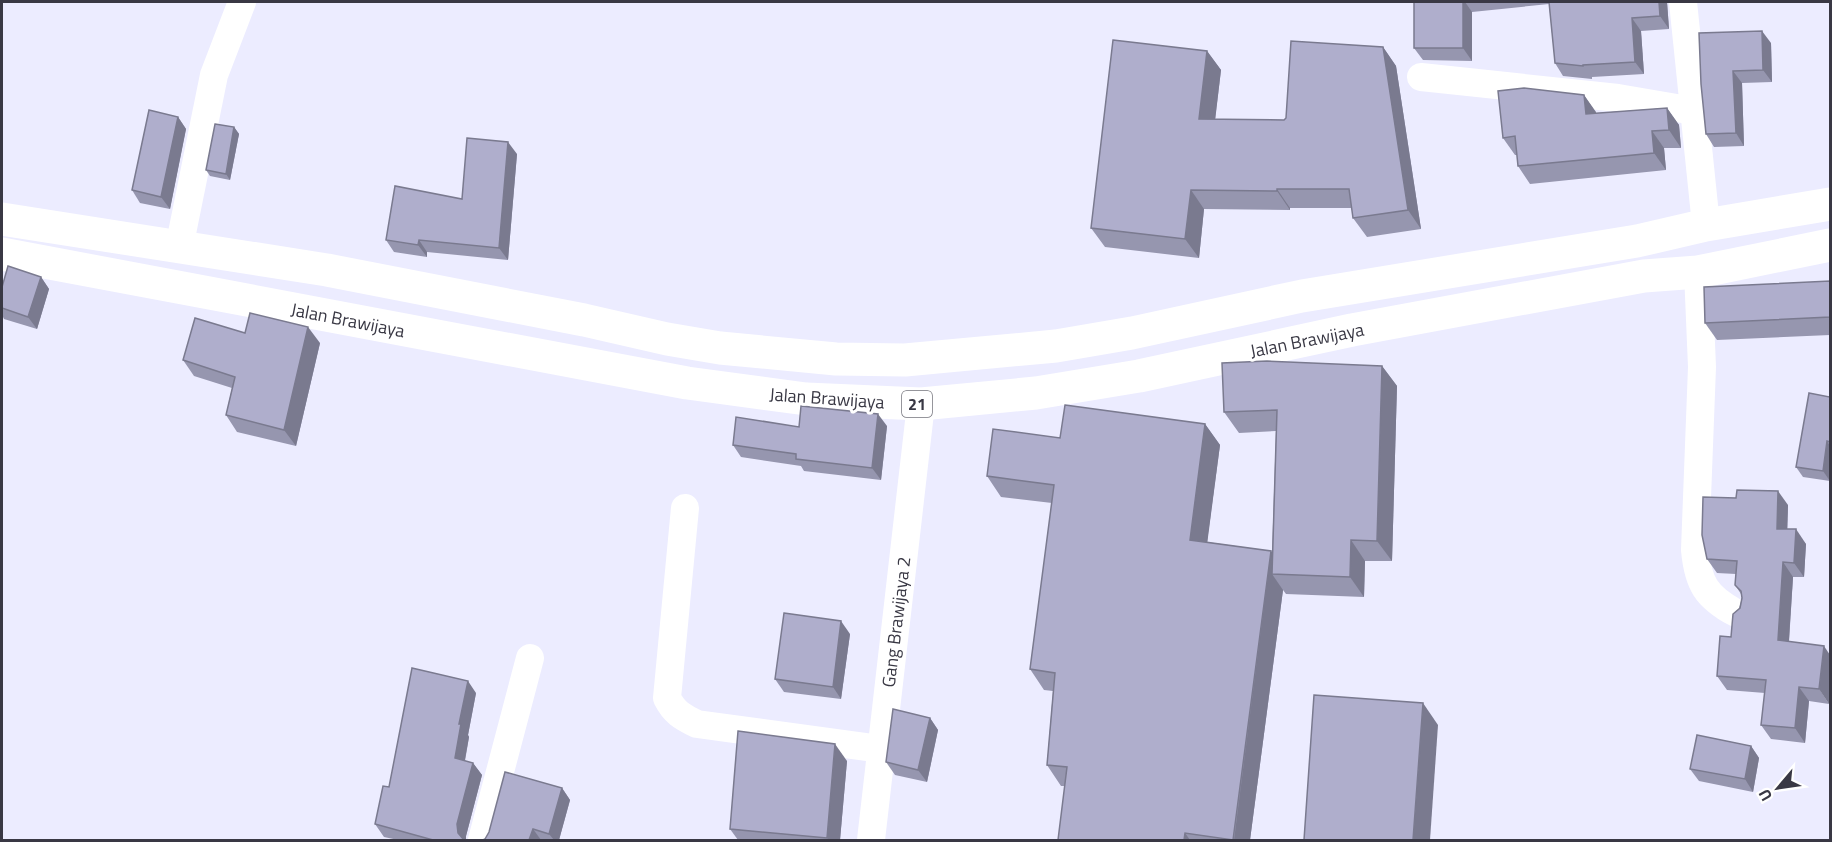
<svg xmlns="http://www.w3.org/2000/svg" width="1832" height="842" font-family="'Titillium Web',sans-serif">
<style>
.lines{fill:none;stroke-linecap:round;stroke-linejoin:round}
.street{stroke:#fff;stroke-width:28}
.highway{stroke:#fff;stroke-width:33}
.wall{fill:#9696af}
.shaded-wall{fill:#7a7a8f}
.building{fill:#afaecc;stroke:#7a7a8f;stroke-width:1.5}
.labels{text-anchor:middle;dominant-baseline:central;stroke-width:6;stroke-linejoin:round;paint-order:stroke}
.shield{fill:#fff;stroke:#74747c;stroke-width:1.5}
.shield-label{font-size:16px;font-weight:bold;fill:#393844}
.street-label{font-size:18px;fill:#393844;stroke:#fff}
</style>
<rect width="100%" height="100%" fill="#ececff"/>
<g class="lines">
<g class="street">
<path d="M 1683,2 L 1706,225"/>
<path d="M 1421,77 L 1618,98 L 1694,111"/>
<path d="M 179,248 L 214,75 L 242,2"/>
<path d="M 1698,272 L 1702,367 L 1695,550 C 1698,583 1706,597 1736,613"/>
<path d="M 685,508 L 667,698 C 674,712 682,717 697,724 L 881,749"/>
<path d="M 482,840 L 530,658"/>
<path d="M 871,840 L 921,404"/>
</g>
<g class="highway">
<path d="M 2,219 L 327,270 L 584,320 L 667,339 L 720,348 L 836,359 L 905,360 L 1056,346 L 1132,333 L 1302,296 L 1637,241 L 1706,225 L 1830,204"/>
<path d="M 2,254 L 687,383 L 806,399 L 921,404 L 1036,393 L 1139,376 L 1352,330 L 1644,276 L 1698,272 L 1830,245"/>
</g>
</g>
<g class="wall">
<path d="M 1414,2 L 1667,2 L 1669,29 L 1641,31 L 1644,74 L 1592,77 L 1592,79 L 1563,76 L 1555,63 L 1549,4 L 1472,12 L 1472,61 L 1423,60 L 1414,48 Z"/>
<path d="M 1771,43 L 1772,82 L 1742,83 L 1744,146 L 1714,147 L 1706,134 L 1701,84 Z"/>
<path d="M 1383,47 L 1396,66 L 1421,229 L 1367,237 L 1353,218 L 1352,208 L 1290,208 L 1290,210 L 1204,209 L 1199,258 L 1105,247 L 1091,228 L 1207,51 L 1221,70 L 1215,119 L 1284,120 Z"/>
<path d="M 1584,95 L 1596,113 L 1667,108 L 1679,125 L 1681,148 L 1664,148 L 1666,170 L 1530,184 L 1518,166 L 1517,155 L 1515,155 L 1503,138 Z"/>
<path d="M 178,117 L 186,129 L 170,209 L 140,203 L 132,190 Z"/>
<path d="M 234,127 L 239,134 L 230,180 L 210,176 L 206,170 Z"/>
<path d="M 517,154 L 508,260 L 427,252 L 427,257 L 394,252 L 386,240 L 462,199 Z"/>
<path d="M 41,277 L 49,289 L 37,329 L 4,319 L 2,315 L 2,287 Z"/>
<path d="M 1830,281 L 1830,335 L 1717,340 L 1705,323 Z"/>
<path d="M 320,343 L 296,446 L 237,432 L 226,415 L 232,388 L 194,376 L 183,360 Z"/>
<path d="M 1382,366 L 1397,386 L 1392,561 L 1365,561 L 1364,597 L 1286,594 L 1283,590 L 1250,840 L 1058,840 L 1065,786 L 1061,786 L 1047,765 L 1053,691 L 1044,690 L 1030,669 L 1052,503 L 1001,497 L 987,476 L 1060,438 L 1205,424 L 1220,445 L 1207,542 L 1271,551 L 1272,553 L 1276,431 L 1239,433 L 1224,412 Z"/>
<path d="M 1830,397 L 1830,481 L 1803,477 L 1796,467 Z"/>
<path d="M 887,426 L 881,480 L 804,471 L 801,466 L 741,457 L 733,445 L 799,427 Z"/>
<path d="M 1788,505 L 1787,529 L 1806,544 L 1804,577 L 1793,577 L 1789,642 L 1829,704 L 1809,701 L 1805,743 L 1771,739 L 1761,725 L 1765,693 L 1727,690 L 1717,676 L 1731,637 L 1742,598 L 1741,594 L 1735,585 L 1736,574 L 1717,573 L 1707,559 Z"/>
<path d="M 850,634 L 841,699 L 784,692 L 775,679 Z"/>
<path d="M 476,693 L 468,735 L 469,737 L 465,761 L 473,763 L 482,775 L 466,836 L 466,840 L 398,840 L 384,837 L 375,824 L 389,787 Z"/>
<path d="M 930,718 L 938,730 L 927,782 L 895,775 L 886,762 Z"/>
<path d="M 1751,746 L 1759,758 L 1753,792 L 1699,781 L 1690,769 Z"/>
<path d="M 847,761 L 840,840 L 738,840 L 730,829 Z"/>
<path d="M 562,788 L 570,800 L 559,840 L 483,840 Z"/>
</g>
<g class="shaded-wall">
<path d="M 1463,2 L 1465,2 L 1472,12 L 1472,61 L 1463,48 Z"/>
<path d="M 1659,2 L 1667,2 L 1669,29 L 1660,16 Z"/>
<path d="M 1632,18 L 1641,31 L 1644,74 L 1635,62 Z"/>
<path d="M 1762,31 L 1771,43 L 1772,82 L 1763,70 Z"/>
<path d="M 1383,47 L 1396,66 L 1421,229 L 1408,210 Z"/>
<path d="M 1207,51 L 1221,70 L 1213,138 L 1199,119 Z"/>
<path d="M 1733,71 L 1742,83 L 1744,146 L 1736,133 Z"/>
<path d="M 1584,95 L 1596,112 L 1598,132 L 1586,114 Z"/>
<path d="M 1667,108 L 1679,125 L 1681,148 L 1669,130 Z"/>
<path d="M 178,117 L 186,129 L 170,209 L 161,197 Z"/>
<path d="M 234,127 L 239,134 L 230,180 L 226,174 Z"/>
<path d="M 1652,131 L 1664,148 L 1666,170 L 1654,153 Z"/>
<path d="M 508,142 L 517,154 L 508,260 L 499,248 Z"/>
<path d="M 1277,189 L 1290,208 L 1290,210 L 1277,191 Z"/>
<path d="M 1191,190 L 1204,209 L 1199,258 L 1185,239 Z"/>
<path d="M 419,240 L 427,252 L 427,257 L 418,245 Z"/>
<path d="M 41,277 L 49,289 L 37,329 L 28,317 Z"/>
<path d="M 308,327 L 320,343 L 296,446 L 284,430 Z"/>
<path d="M 1382,366 L 1397,386 L 1392,561 L 1377,541 Z"/>
<path d="M 878,414 L 887,426 L 881,480 L 872,468 Z"/>
<path d="M 1205,424 L 1220,445 L 1205,560 L 1190,540 Z"/>
<path d="M 1827,441 L 1830,446 L 1830,481 L 1823,471 Z"/>
<path d="M 1778,491 L 1788,505 L 1787,543 L 1777,529 Z"/>
<path d="M 1796,529 L 1806,544 L 1804,577 L 1794,563 Z"/>
<path d="M 1351,540 L 1365,561 L 1364,597 L 1350,577 Z"/>
<path d="M 1271,551 L 1286,572 L 1272,574 L 1283,590 L 1250,840 L 1234,840 Z"/>
<path d="M 1783,562 L 1793,577 L 1788,654 L 1778,640 Z"/>
<path d="M 841,621 L 850,634 L 841,699 L 833,687 Z"/>
<path d="M 1824,646 L 1830,655 L 1830,690 L 1829,704 L 1819,689 Z"/>
<path d="M 468,681 L 476,693 L 468,735 L 469,737 L 463,770 L 455,758 L 459,724 Z"/>
<path d="M 1799,687 L 1809,701 L 1805,743 L 1795,728 Z"/>
<path d="M 1423,703 L 1438,725 L 1430,840 L 1413,840 Z"/>
<path d="M 930,718 L 938,730 L 927,782 L 918,770 Z"/>
<path d="M 835,744 L 847,761 L 840,840 L 829,840 L 827,838 Z"/>
<path d="M 1751,746 L 1759,758 L 1753,792 L 1745,779 Z"/>
<path d="M 473,763 L 482,775 L 466,836 L 466,840 L 463,840 L 458,833 L 457,824 Z"/>
<path d="M 562,788 L 570,800 L 559,840 L 554,840 L 549,834 Z"/>
<path d="M 533,829 L 541,840 L 529,840 Z"/>
<path d="M 1185,833 L 1190,840 L 1184,840 Z"/>
</g>
<g class="building">
<rect x="1414" y="2" width="49" height="46"/>
<path d="M 1549,2 L 1659,2 L 1660,16 L 1632,18 L 1635,62 L 1583,65 L 1583,66 L 1555,63 Z"/>
<path d="M 1762,31 L 1763,70 L 1733,71 L 1736,133 L 1706,134 L 1701,84 L 1699,33 Z"/>
<path d="M 1113,40 L 1207,51 L 1199,119 L 1284,120 L 1286,118 L 1291,41 L 1383,47 L 1408,210 L 1353,218 L 1349,189 L 1277,189 L 1277,191 L 1191,190 L 1185,239 L 1091,228 Z"/>
<path d="M 1524,88 L 1584,95 L 1586,114 L 1667,108 L 1669,130 L 1652,131 L 1654,153 L 1518,166 L 1515,136 L 1503,138 L 1498,91 Z"/>
<path d="M 149,110 L 178,117 L 161,197 L 132,190 Z"/>
<path d="M 215,124 L 234,127 L 226,174 L 206,170 Z"/>
<path d="M 467,138 L 508,142 L 499,248 L 419,240 L 418,245 L 386,240 L 395,186 L 462,199 Z"/>
<path d="M 8,266 L 41,277 L 28,317 L 2,308 L 2,287 Z"/>
<path d="M 1830,281 L 1830,317 L 1705,323 L 1704,287 Z"/>
<path d="M 250,313 L 308,327 L 284,430 L 226,415 L 235,377 L 183,360 L 195,318 L 245,333 Z"/>
<path d="M 1267,361 L 1382,366 L 1377,541 L 1351,540 L 1350,577 L 1272,574 L 1277,410 L 1224,412 L 1222,363 Z"/>
<path d="M 1809,393 L 1830,397 L 1830,442 L 1827,441 L 1823,471 L 1796,467 Z"/>
<path d="M 1065,405 L 1205,424 L 1190,540 L 1271,551 L 1233,840 L 1185,833 L 1184,840 L 1058,840 L 1067,767 L 1047,765 L 1055,673 L 1030,669 L 1054,485 L 987,476 L 993,429 L 1060,438 Z"/>
<path d="M 801,406 L 878,414 L 872,468 L 796,459 L 796,454 L 733,445 L 736,417 L 799,427 Z"/>
<path d="M 1737,490 L 1778,491 L 1777,529 L 1796,529 L 1794,563 L 1783,562 L 1778,640 L 1824,646 L 1819,689 L 1799,687 L 1795,728 L 1761,725 L 1766,680 L 1717,676 L 1720,636 L 1731,637 L 1733,614 L 1740,608 L 1742,598 L 1741,591 L 1735,585 L 1737,561 L 1707,559 L 1702,535 L 1703,497 L 1736,498 Z"/>
<path d="M 784,613 L 841,621 L 833,687 L 775,679 Z"/>
<path d="M 412,668 L 468,681 L 459,724 L 461,724 L 455,758 L 473,763 L 457,824 L 458,833 L 464,840 L 433,840 L 375,824 L 383,786 L 389,787 Z"/>
<path d="M 1314,695 L 1423,703 L 1413,840 L 1304,840 Z"/>
<path d="M 893,709 L 930,718 L 918,770 L 886,762 Z"/>
<path d="M 738,731 L 835,744 L 827,838 L 730,829 Z"/>
<path d="M 1697,735 L 1751,746 L 1745,779 L 1690,769 Z"/>
<path d="M 505,772 L 562,788 L 549,834 L 533,829 L 529,840 L 483,840 L 485,839 L 489,832 Z"/>
</g>
<g class="labels">
<rect class="shield" x="902" y="391" width="30" height="26" rx="4.5"/>
<g class="shield-label">
<text x="917" y="404">21</text>
</g>
<g class="street-label">
<text transform="translate(348 320) rotate(11)">Jalan Brawijaya</text>
<text transform="translate(1307 340) rotate(-11)">Jalan Brawijaya</text>
<text transform="translate(827 398) rotate(4)">Jalan Brawijaya</text>
<text transform="translate(896 622) rotate(-83)">Gang Brawijaya 2</text>
</g>
</g>
<rect width="1832" height="842" fill="none" stroke="#393844" stroke-width="6"/>
<g transform="translate(1778 788) rotate(241)" stroke="#ffffff" stroke-width="4.5" paint-order="stroke">
<path d="M0-4.5L10 22L0 15L-10 22Z" fill="#393844"/>
<text y="-9" font-size="16" font-weight="bold" text-anchor="middle" fill="#393844">U</text>
</g>
</svg>
